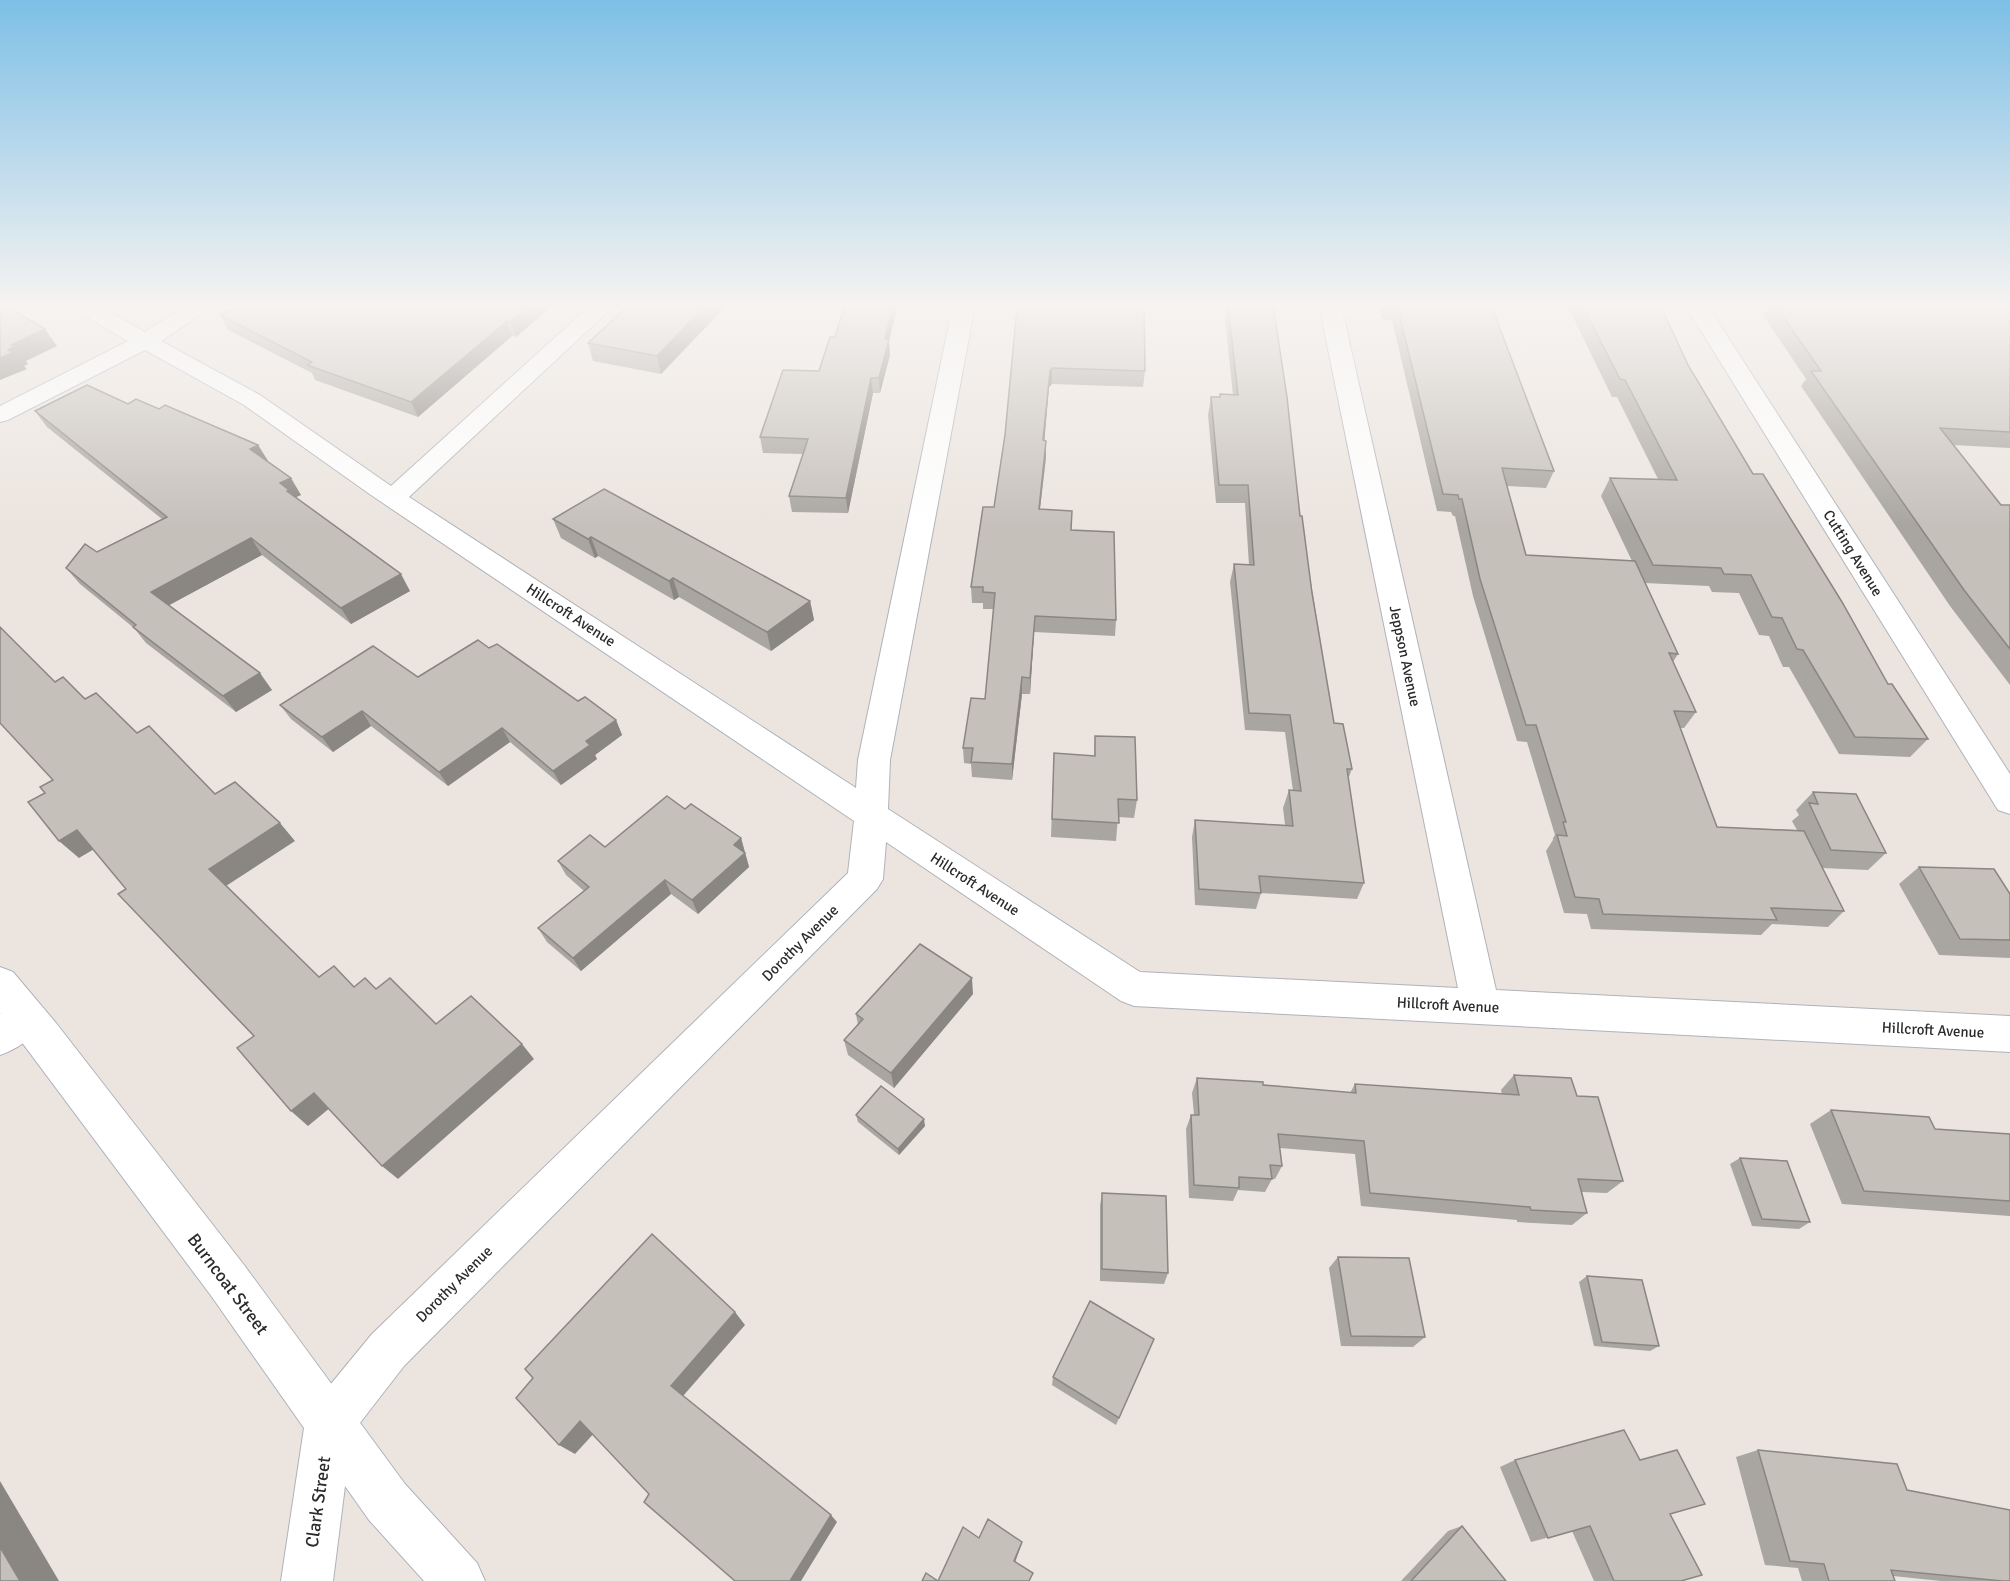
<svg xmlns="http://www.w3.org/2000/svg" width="2010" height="1581" font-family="Signika,sans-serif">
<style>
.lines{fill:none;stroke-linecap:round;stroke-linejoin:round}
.street-casing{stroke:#afb2bb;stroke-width:2}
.secondary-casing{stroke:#afb2bb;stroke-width:2}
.street{fill:#fff;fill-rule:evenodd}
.secondary{fill:#fff;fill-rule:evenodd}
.wall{fill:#a9a5a0}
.shaded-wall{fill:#8a8682}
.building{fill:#c5c0ba;stroke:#8a8682;stroke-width:1.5}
.labels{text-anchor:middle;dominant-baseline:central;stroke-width:5;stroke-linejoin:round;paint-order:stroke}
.street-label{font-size:15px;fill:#2b2b2b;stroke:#fff}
.near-street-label{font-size:18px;fill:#2b2b2b;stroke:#fff}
</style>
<rect width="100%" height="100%" fill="#ece5df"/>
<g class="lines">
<g class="street-casing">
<g id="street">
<path d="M 69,305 L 96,305 L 145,332 L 187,305 L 213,305 L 209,309 L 161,341 L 260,395 L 391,486 L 591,305 L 615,305 L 409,497 L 856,788 L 858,760 L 953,305 L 975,305 L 890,760 L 888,809 L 1140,972 L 1458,988 L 1319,305 L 1341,305 L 1496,990 L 2010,1016 L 2010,1052 L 1134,1006 L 1121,1001 L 886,842 L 883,879 L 877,889 L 404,1366 L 346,1441 L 329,1448 L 312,1441 L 305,1424 L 312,1407 L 372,1334 L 848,873 L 854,821 L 371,495 L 244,405 L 145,350 L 8,420 L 0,422 L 0,406 L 128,341 L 73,309 Z"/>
<path d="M 1685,305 L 1707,305 L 2010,774 L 2010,814 L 1998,810 Z"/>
<path d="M 26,1000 L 40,1005 L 45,1017 C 37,1036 19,1048 0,1055 L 0,1014 L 12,1005 Z"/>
</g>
</g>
<g class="secondary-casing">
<path id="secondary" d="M 0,967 L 13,972 L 56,1023 L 244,1265 L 405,1484 L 477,1563 L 485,1581 L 424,1581 L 369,1520 L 345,1486 L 333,1581 L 281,1581 L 304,1428 L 212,1297 L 0,1013 Z"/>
</g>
<use href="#street" class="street"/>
<use href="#secondary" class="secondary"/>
</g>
<g class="wall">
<path d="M 553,305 L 516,337 L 512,336 L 418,417 L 315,380 L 312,373 L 228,330 L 220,315 Z"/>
<path d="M 629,305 L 724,305 L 724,308 L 661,374 L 593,361 L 588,343 Z"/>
<path d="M 1226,305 L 1276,305 L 1274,316 L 1300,516 L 1334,723 L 1352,769 L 1348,779 L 1364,883 L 1357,899 L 1261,893 L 1256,909 L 1195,905 L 1192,837 L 1195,820 L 1285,825 L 1283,808 L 1289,790 L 1293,791 L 1285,732 L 1245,730 L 1230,582 L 1234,564 L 1249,565 L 1245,503 L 1216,503 L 1208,415 L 1211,397 L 1219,397 L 1233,395 L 1225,318 Z"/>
<path d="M 1380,305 L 1491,305 L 1554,471 L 1546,488 L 1507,486 L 1526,555 L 1632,561 L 1601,496 L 1610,478 L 1658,479 L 1617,397 L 1612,397 L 1567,305 L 1660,305 L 1688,365 L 1753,474 L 1888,684 L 1928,739 L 1910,757 L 1839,754 L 1789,667 L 1783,667 L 1769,636 L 1759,635 L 1739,593 L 1712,592 L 1709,586 L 1645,583 L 1678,654 L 1673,662 L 1696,712 L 1684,728 L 1680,728 L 1717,827 L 1797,830 L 1792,821 L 1799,815 L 1796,810 L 1813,792 L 1886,853 L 1868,870 L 1822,868 L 1844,911 L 1828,927 L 1772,924 L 1761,935 L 1591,929 L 1587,914 L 1564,913 L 1546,851 L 1553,840 L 1553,838 L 1555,835 L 1527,742 L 1517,741 L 1473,596 L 1455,516 L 1453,516 L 1451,512 L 1437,511 L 1392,320 L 1381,319 Z"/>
<path d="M 1768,305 L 2010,305 L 2010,448 L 1953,445 L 2001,505 L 2010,505 L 2010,685 L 1950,606 L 1801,386 L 1806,379 L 1763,315 Z"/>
<path d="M 1016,318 L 1145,371 L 1143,387 L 1052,384 L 1049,387 L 1044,441 L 1046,441 L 1046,457 L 1040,509 L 1071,530 L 1116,620 L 1115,636 L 1034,632 L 1030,694 L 1022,694 L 1012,780 L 972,777 L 971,764 L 964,763 L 963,748 L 985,699 L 994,609 L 983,609 L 983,603 L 972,603 L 971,587 L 994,507 L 1005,435 Z"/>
<path d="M 889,341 L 890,355 L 880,393 L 873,393 L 848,513 L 792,512 L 789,496 L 803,454 L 763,453 L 760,437 L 819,371 Z"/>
<path d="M 128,404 L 159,409 L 258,445 L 268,461 L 267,461 L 301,495 L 296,497 L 410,591 L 351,624 L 262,555 L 169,605 L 272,690 L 236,712 L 146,643 L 134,628 L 80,584 L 66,568 L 162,519 L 47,427 L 35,411 Z"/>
<path d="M 553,519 L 810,601 L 814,620 L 771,651 L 679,597 L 674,600 L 598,556 L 595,558 L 561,538 Z"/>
<path d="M 489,648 L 578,701 L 616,720 L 622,735 L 595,755 L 597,759 L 561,785 L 510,742 L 448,786 L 371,726 L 333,752 L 291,719 L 280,705 L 418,677 Z"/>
<path d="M 1095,736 L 1137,800 L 1134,818 L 1118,817 L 1116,841 L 1051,837 L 1054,753 L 1094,756 Z"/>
<path d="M 685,809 L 741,838 L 749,867 L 698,914 L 671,894 L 581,971 L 547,942 L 538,928 L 584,891 L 566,875 L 558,861 L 605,847 Z"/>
<path d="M 1919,867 L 2010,894 L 2010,958 L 1939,955 L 1899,884 Z"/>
<path d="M 973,994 L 894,1088 L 848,1055 L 844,1040 L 858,1025 L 856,1014 Z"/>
<path d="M 1514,1075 L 1577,1096 L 1623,1181 L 1607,1193 L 1582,1192 L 1587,1213 L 1572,1225 L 1517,1222 L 1517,1220 L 1361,1206 L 1355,1154 L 1280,1148 L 1282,1166 L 1275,1179 L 1272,1179 L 1265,1192 L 1238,1190 L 1233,1201 L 1189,1198 L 1186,1129 L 1191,1115 L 1194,1115 L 1192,1093 L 1197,1078 L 1350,1093 L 1355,1084 L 1502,1094 L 1501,1090 Z"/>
<path d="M 1831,1110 L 1935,1129 L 2010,1134 L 2010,1216 L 1842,1204 L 1810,1124 Z"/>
<path d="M 856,1115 L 925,1126 L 899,1155 L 858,1122 Z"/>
<path d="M 1740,1158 L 1810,1222 L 1799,1229 L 1752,1226 L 1730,1164 Z"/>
<path d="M 1102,1193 L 1168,1273 L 1164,1284 L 1100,1281 L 1100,1206 Z"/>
<path d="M 1338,1257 L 1425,1337 L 1413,1347 L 1341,1346 L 1329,1268 Z"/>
<path d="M 1587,1276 L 1659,1346 L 1650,1351 L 1594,1346 L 1579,1282 Z"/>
<path d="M 1154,1339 L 1116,1425 L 1052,1385 L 1053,1377 Z"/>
<path d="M 1758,1450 L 1907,1490 L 2010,1581 L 1941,1581 L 1893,1576 L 1895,1581 L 1802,1581 L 1798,1568 L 1765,1565 L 1736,1457 Z"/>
<path d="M 1515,1460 L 1640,1460 L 1670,1514 L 1681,1581 L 1594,1581 L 1572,1531 L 1531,1542 L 1500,1467 Z"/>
<path d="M 1462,1526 L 1506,1581 L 1401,1581 L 1448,1531 Z"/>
</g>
<g class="shaded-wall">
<path d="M 531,305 L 553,305 L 516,337 L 510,322 Z"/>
<path d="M 706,305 L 724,305 L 724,308 L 661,374 L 657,356 Z"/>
<path d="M 893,305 L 898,305 L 889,341 L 890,355 L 880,393 L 879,378 L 885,339 Z"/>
<path d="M 507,321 L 512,336 L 418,417 L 411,402 Z"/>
<path d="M 45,329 L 57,346 L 26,361 L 28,364 L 24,366 L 27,369 L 0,380 L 0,358 L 8,350 L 11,345 Z"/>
<path d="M 1052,368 L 1052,384 L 1049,387 L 1043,457 L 1043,440 L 1050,371 Z"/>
<path d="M 871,378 L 873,393 L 848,513 L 846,498 Z"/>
<path d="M 1046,441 L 1046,457 L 1038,525 L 1039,509 Z"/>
<path d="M 258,445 L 268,461 L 260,465 L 250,449 Z"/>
<path d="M 291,478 L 301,495 L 294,498 L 280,483 Z"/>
<path d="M 591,537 L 598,556 L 595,558 L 588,539 Z"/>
<path d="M 251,538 L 262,555 L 164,608 L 151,592 Z"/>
<path d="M 401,574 L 410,591 L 351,624 L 341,608 Z"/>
<path d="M 673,578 L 679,597 L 674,600 L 669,581 Z"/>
<path d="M 810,601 L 814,620 L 771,651 L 767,632 Z"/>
<path d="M 1035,616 L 1034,632 L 1030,694 L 1030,678 Z"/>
<path d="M 260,673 L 272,690 L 236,712 L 223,696 Z"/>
<path d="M 1022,677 L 1022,694 L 1012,780 L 1012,764 Z"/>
<path d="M 362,711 L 371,726 L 333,752 L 322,737 Z"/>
<path d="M 616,720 L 622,735 L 595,755 L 597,759 L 561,785 L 553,771 L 586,741 Z"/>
<path d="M 502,728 L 510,742 L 448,786 L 439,772 Z"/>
<path d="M 280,823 L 295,841 L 226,886 L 209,869 Z"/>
<path d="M 77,830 L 96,848 L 79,858 L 59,841 Z"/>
<path d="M 741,838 L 749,867 L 698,914 L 692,900 L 734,845 Z"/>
<path d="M 665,880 L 671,894 L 581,971 L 573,958 Z"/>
<path d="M 972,978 L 973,994 L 894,1088 L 891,1073 Z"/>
<path d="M 522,1044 L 534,1059 L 398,1179 L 382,1166 Z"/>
<path d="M 314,1093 L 331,1107 L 308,1126 L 291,1111 Z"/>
<path d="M 924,1119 L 925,1126 L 899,1155 L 898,1149 Z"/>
<path d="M 735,1312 L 745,1325 L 683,1396 L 671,1386 Z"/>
<path d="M 580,1421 L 596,1431 L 575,1454 L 559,1445 Z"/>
<path d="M 0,1481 L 59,1581 L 20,1581 L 0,1547 Z"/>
<path d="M 831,1515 L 837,1522 L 801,1581 L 790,1581 Z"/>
<path d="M 1022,1542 L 1021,1546 L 1014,1565 L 1014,1561 Z"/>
</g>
<g class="building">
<path d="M 0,305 L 4,305 L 45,329 L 11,345 L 15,346 L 8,350 L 14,352 L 0,358 Z"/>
<path d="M 243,305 L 531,305 L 510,322 L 507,321 L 411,402 L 307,365 L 312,362 L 220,315 Z"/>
<path d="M 629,305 L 706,305 L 657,356 L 588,343 Z"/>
<path d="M 845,305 L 893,305 L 885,339 L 889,339 L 879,378 L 871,378 L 846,498 L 789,496 L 808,439 L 760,437 L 783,370 L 819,371 L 830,337 L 835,337 Z"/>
<path d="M 1019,305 L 1144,305 L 1145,371 L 1052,368 L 1050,371 L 1043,440 L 1046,441 L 1039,509 L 1072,511 L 1071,530 L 1114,532 L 1116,620 L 1035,616 L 1030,678 L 1022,677 L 1012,764 L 971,762 L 973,748 L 963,748 L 971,698 L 985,699 L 995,593 L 983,592 L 983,587 L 971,587 L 983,507 L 994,507 L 1005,435 L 1016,318 Z"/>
<path d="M 1228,305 L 1273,305 L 1287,397 L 1300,516 L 1302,516 L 1312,593 L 1334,723 L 1343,724 L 1352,769 L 1347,769 L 1364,883 L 1259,876 L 1261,893 L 1199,889 L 1195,820 L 1293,826 L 1289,790 L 1301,791 L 1290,715 L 1249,713 L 1234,564 L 1254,565 L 1248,485 L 1219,485 L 1211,397 L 1220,397 L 1220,394 L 1238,395 Z"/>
<path d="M 1397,305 L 1491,305 L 1554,471 L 1502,468 L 1526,555 L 1635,561 L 1678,654 L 1669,653 L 1696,712 L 1674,711 L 1717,827 L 1804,831 L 1844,911 L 1771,908 L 1777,920 L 1603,914 L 1599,899 L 1575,897 L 1557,835 L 1567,836 L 1563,822 L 1566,822 L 1536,725 L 1526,725 L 1480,579 L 1462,499 L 1459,499 L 1458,495 L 1443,494 Z"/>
<path d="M 1582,305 L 1660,305 L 1688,365 L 1753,474 L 1763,474 L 1842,602 L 1888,684 L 1892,684 L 1928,739 L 1855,737 L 1803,650 L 1797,649 L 1782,618 L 1772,617 L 1751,575 L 1724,574 L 1721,568 L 1653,565 L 1610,478 L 1677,480 L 1625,380 L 1620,379 Z"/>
<path d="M 1775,305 L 2010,305 L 2010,432 L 1940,428 L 2001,505 L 2010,505 L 2010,649 L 1964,590 L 1811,371 L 1821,371 Z"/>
<path d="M 87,385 L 128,404 L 136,399 L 159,409 L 165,405 L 258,445 L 250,449 L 291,478 L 280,483 L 289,490 L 287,491 L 401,574 L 341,608 L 251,538 L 151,592 L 260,673 L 223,696 L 133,627 L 136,625 L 66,568 L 85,544 L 97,552 L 167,517 L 35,411 Z"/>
<path d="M 604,489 L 810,601 L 767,632 L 673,578 L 669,581 L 591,537 L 588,539 L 553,519 Z"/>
<path d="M 0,627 L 55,682 L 63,677 L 85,699 L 96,693 L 137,733 L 149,726 L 215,794 L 235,782 L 280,823 L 209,869 L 319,977 L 334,966 L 354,987 L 365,978 L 376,989 L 390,978 L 436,1024 L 471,996 L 522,1044 L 382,1166 L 314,1093 L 291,1111 L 237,1048 L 254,1036 L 118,894 L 126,889 L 77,830 L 59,841 L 28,802 L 45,793 L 40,787 L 53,780 L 0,723 Z"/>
<path d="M 478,640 L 489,648 L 497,644 L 578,701 L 585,697 L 616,720 L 586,741 L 590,745 L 553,771 L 502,728 L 439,772 L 362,711 L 322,737 L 280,705 L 373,646 L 418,677 Z"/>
<path d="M 1095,736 L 1135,737 L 1137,800 L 1118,799 L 1119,823 L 1052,819 L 1054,753 L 1095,756 Z"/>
<path d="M 1813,792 L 1856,794 L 1886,853 L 1831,850 L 1809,803 L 1818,804 Z"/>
<path d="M 667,796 L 685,809 L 691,804 L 741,838 L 734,845 L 745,853 L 692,900 L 665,880 L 573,958 L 538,928 L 589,887 L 558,861 L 590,835 L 605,847 Z"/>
<path d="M 1919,867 L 1994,869 L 2010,894 L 2010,940 L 1960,939 Z"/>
<path d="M 920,944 L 972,978 L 891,1073 L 844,1040 L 863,1019 L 856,1014 Z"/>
<path d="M 1514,1075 L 1571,1078 L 1577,1096 L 1598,1097 L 1623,1181 L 1578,1179 L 1587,1213 L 1531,1210 L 1530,1207 L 1370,1193 L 1364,1141 L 1278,1134 L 1282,1166 L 1270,1165 L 1272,1179 L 1239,1177 L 1239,1188 L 1194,1185 L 1191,1115 L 1199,1115 L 1197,1078 L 1263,1082 L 1263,1085 L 1356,1093 L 1355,1084 L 1519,1095 Z"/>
<path d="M 881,1086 L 924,1119 L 898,1149 L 856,1115 Z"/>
<path d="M 1831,1110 L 1929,1117 L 1935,1129 L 2010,1134 L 2010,1201 L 1864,1191 Z"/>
<path d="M 1740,1158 L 1787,1161 L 1810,1222 L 1762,1219 Z"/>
<path d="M 1102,1193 L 1166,1196 L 1168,1273 L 1102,1269 Z"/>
<path d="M 652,1234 L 735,1312 L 671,1386 L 831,1515 L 790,1581 L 735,1581 L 644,1502 L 649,1494 L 580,1421 L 559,1445 L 516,1398 L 533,1378 L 525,1369 Z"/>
<path d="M 1338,1257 L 1409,1258 L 1425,1337 L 1351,1336 Z"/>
<path d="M 1587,1276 L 1642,1280 L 1659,1346 L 1602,1342 Z"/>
<path d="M 1090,1301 L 1154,1339 L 1119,1418 L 1053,1377 Z"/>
<path d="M 1624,1430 L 1640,1460 L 1677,1450 L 1705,1504 L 1670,1514 L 1702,1575 L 1681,1581 L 1614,1581 L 1590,1526 L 1548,1538 L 1515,1460 Z"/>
<path d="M 1758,1450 L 1897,1464 L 1907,1490 L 2010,1510 L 2010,1581 L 2002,1581 L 1891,1570 L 1895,1581 L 1829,1581 L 1824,1564 L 1790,1561 Z"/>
<path d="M 988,1519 L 1022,1542 L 1014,1561 L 1033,1573 L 1029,1581 L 922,1581 L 926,1573 L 938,1581 L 963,1527 L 979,1538 Z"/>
<path d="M 1462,1526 L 1506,1581 L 1411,1581 Z"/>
<path d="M 0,1547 L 20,1581 L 0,1581 Z"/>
</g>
<linearGradient id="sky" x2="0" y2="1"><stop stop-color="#7dbfe6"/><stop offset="0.58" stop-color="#f6f3f1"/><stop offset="1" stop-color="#f6f3f1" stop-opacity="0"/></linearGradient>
<rect width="2010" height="526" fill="url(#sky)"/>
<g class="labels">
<g class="street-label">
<text transform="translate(1853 553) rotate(58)">Cutting Avenue</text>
<text transform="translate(571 615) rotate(33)">Hillcroft Avenue</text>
<text transform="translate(1405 656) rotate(78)">Jeppson Avenue</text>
<text transform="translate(975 884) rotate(33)">Hillcroft Avenue</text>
<text transform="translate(800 943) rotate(-45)">Dorothy Avenue</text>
<text transform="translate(1448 1005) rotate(3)">Hillcroft Avenue</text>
<text transform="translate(1933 1030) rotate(3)">Hillcroft Avenue</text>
<text transform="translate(454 1284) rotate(-45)">Dorothy Avenue</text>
</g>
<g class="near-street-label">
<text transform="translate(228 1284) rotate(53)">Burncoat Street</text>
<text transform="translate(318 1502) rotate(-82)">Clark Street</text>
</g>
</g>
</svg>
